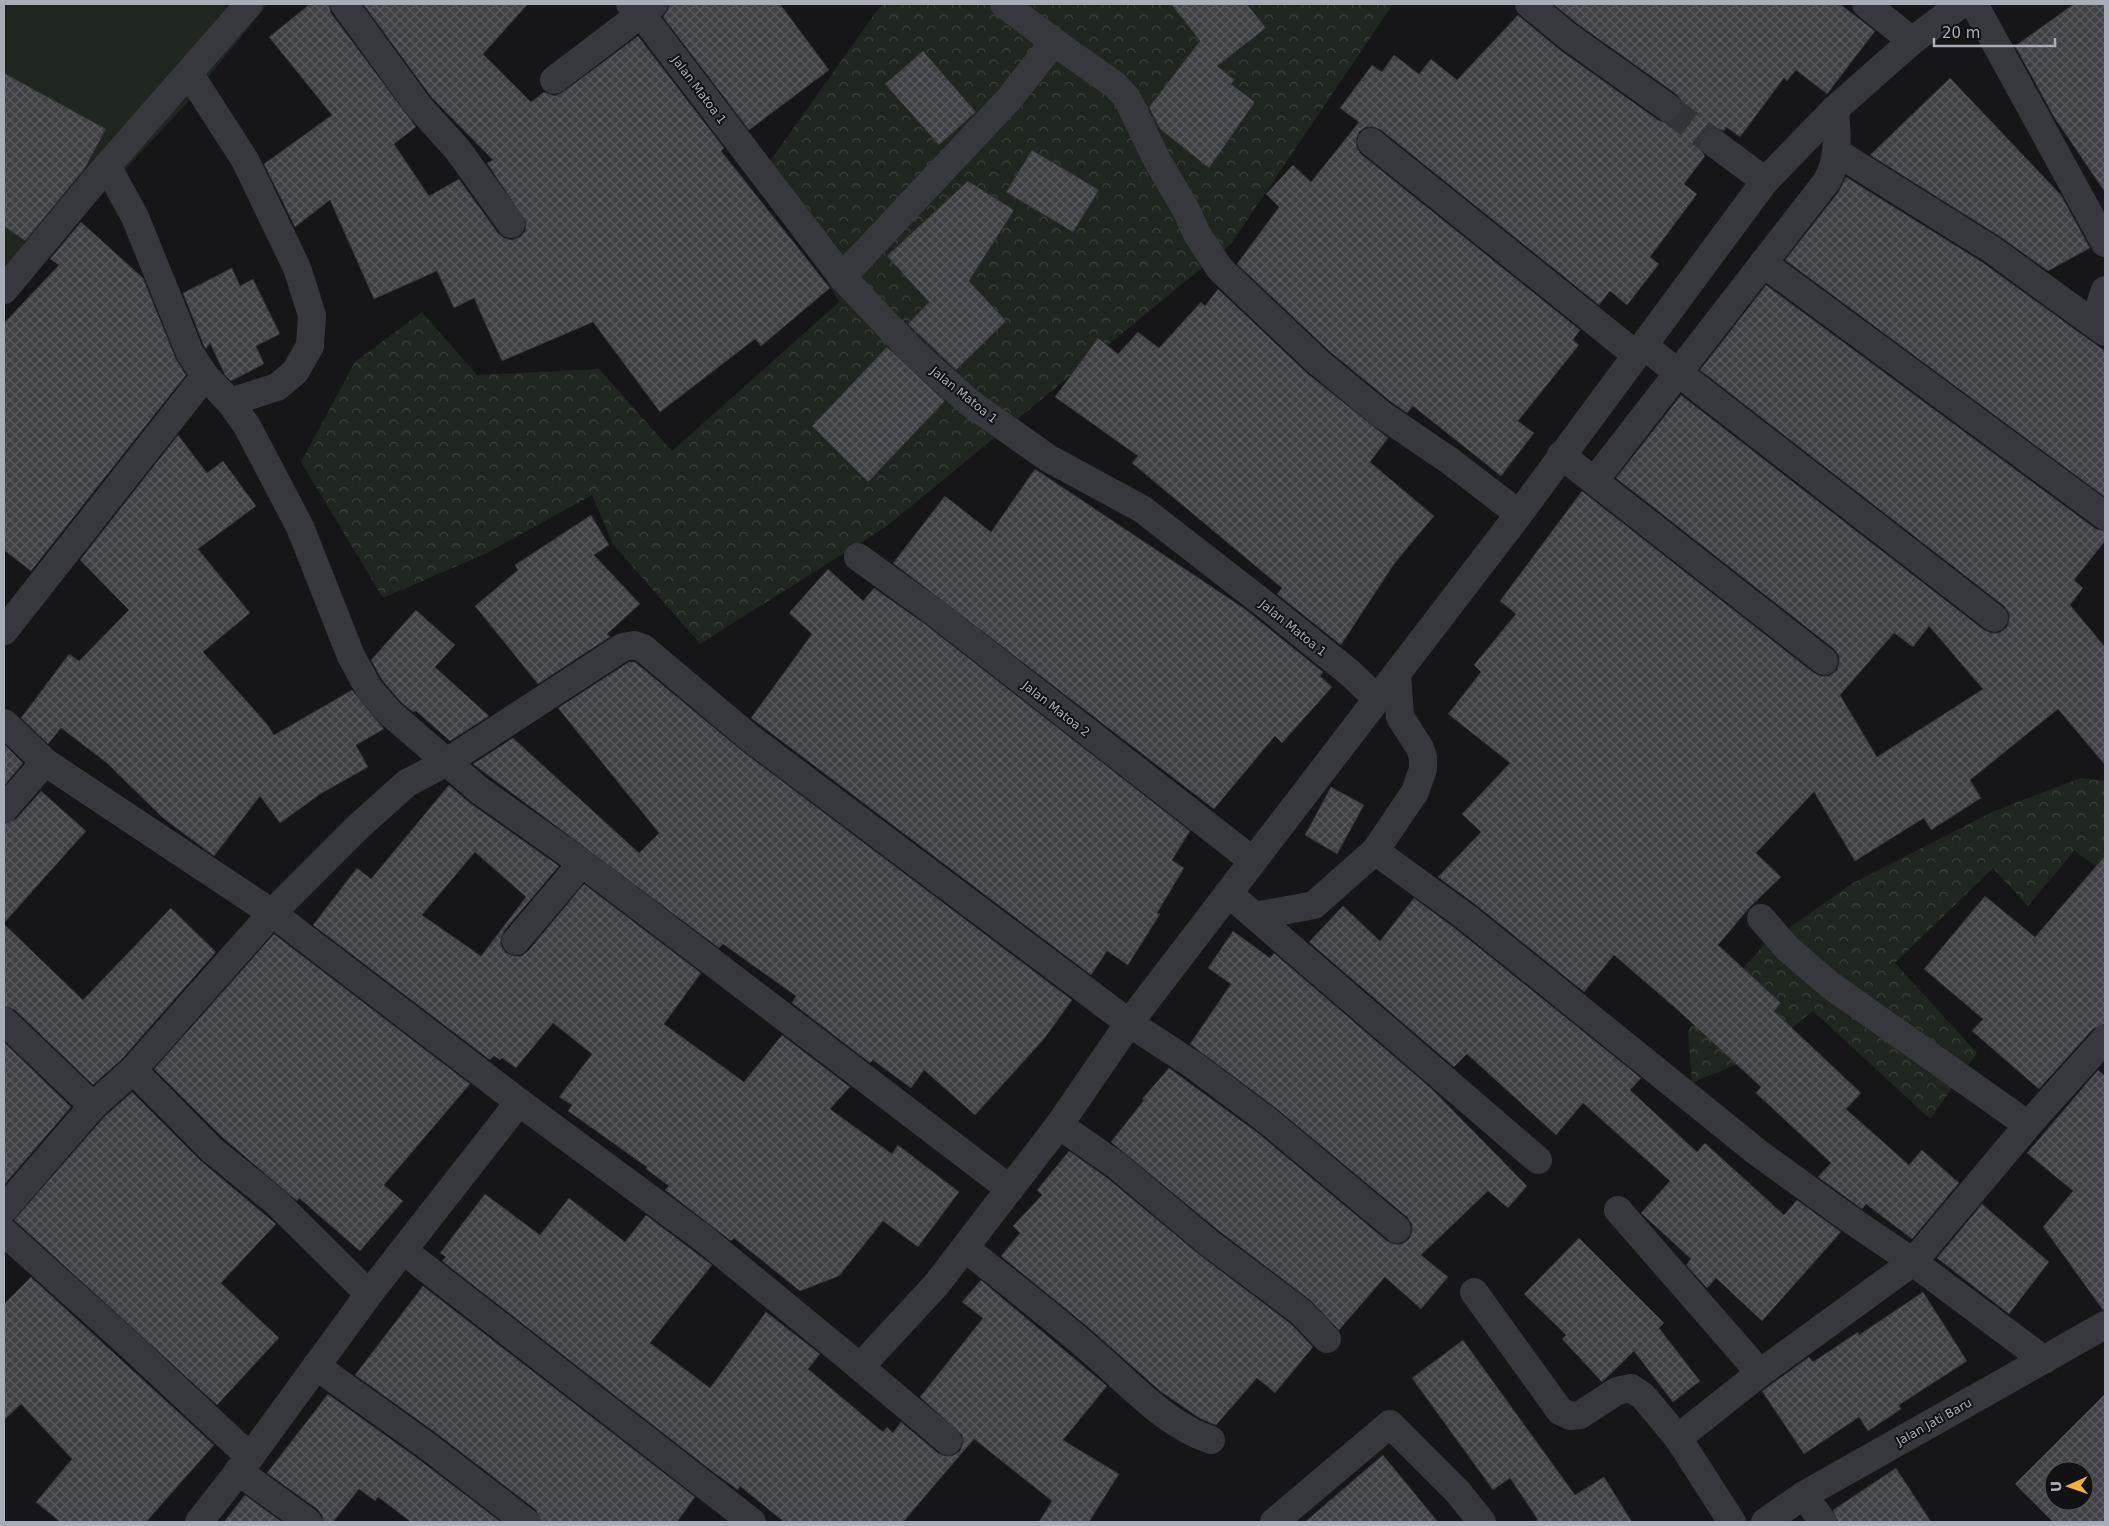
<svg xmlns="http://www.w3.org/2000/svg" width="2109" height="1526" font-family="'DejaVu Sans',sans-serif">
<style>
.grass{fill:#1e261f}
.forest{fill:url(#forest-crowns)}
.building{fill:url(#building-cross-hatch);stroke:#303034;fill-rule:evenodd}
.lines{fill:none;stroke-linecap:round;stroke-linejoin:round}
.minor-tunnel{stroke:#333438;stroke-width:28;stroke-dasharray:28 14;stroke-linecap:butt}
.minor{stroke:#37383d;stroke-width:28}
.labels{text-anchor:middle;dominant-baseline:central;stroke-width:4;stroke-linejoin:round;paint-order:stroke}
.street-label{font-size:12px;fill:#a8adb8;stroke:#111113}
</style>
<defs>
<pattern id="forest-crowns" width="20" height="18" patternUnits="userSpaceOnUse" patternTransform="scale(1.25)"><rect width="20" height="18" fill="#1e261f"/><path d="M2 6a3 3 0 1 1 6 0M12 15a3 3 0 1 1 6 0" fill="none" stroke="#3c433d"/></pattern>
<pattern id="building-cross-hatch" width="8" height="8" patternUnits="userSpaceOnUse" patternTransform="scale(1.25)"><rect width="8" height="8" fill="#404145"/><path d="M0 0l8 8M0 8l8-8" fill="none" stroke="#595a5e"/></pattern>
</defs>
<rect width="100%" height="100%" fill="#161618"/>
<path class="grass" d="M 4,4 L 268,4 L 187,103 L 33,269 L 4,287 Z"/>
<g class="forest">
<path d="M 884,4 L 1393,4 L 1231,244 L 887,526 L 700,644 L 613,544 L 592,495 L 487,553 L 383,598 L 301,462 L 355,362 L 422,312 L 477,375 L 599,369 L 672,451 L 839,302 L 763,171 L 878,9 Z"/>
<path d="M 2081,778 L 2105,781 L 2105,872 L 2074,851 L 2028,906 L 1993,868 L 1895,963 L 1977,1053 L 1930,1119 L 1813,1011 L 1758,1055 L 1692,1083 L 1688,1030 L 1763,946 L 1853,883 L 1994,811 Z"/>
</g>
<g class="building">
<path d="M 310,4 L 329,4 L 331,13 L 416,127 L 394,144 L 429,196 L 459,179 L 498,233 L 504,238 L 512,240 L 520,237 L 525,231 L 526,222 L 487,163 L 493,160 L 432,98 L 363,4 L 528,4 L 483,54 L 531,102 L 544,92 L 555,96 L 563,92 L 638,36 L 724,148 L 721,151 L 830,288 L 761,346 L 755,339 L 660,412 L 593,322 L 502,361 L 474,298 L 454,308 L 437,271 L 374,299 L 330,200 L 295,227 L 264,164 L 332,115 L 269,37 Z"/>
<path d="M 669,4 L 780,4 L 829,70 L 749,130 L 663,17 L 668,10 Z"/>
<path d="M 1171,4 L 1247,4 L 1266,28 L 1217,66 L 1235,80 L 1231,84 L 1255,102 L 1209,168 L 1160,129 L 1149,107 L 1200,41 Z"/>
<path d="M 1553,4 L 1840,4 L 1875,31 L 1827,94 L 1796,70 L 1787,81 L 1784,78 L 1740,137 L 1726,127 L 1724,131 L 1716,128 L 1708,129 L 1702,133 L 1699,141 L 1700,149 L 1705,156 L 1684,184 L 1697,194 L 1650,257 L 1659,264 L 1627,305 L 1610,291 L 1599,305 L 1381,130 L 1373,127 L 1366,127 L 1359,132 L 1356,140 L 1357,148 L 1361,154 L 1580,330 L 1573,340 L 1579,345 L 1518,421 L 1534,433 L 1501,476 L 1413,406 L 1407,413 L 1390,401 L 1328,350 L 1237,264 L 1279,207 L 1266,194 L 1293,165 L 1311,182 L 1359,122 L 1340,108 L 1372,65 L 1382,72 L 1394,55 L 1419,74 L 1431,59 L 1457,80 L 1518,15 L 1560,50 L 1658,120 L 1666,123 L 1674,121 L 1679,116 L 1683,108 L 1681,100 L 1676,94 L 1579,25 Z"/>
<path d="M 2074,4 L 2105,4 L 2105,192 L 2054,117 L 2015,46 Z"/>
<path d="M 923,51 L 976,112 L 939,145 L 885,84 Z"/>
<path d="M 4,73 L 106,129 L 85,168 L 25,241 L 4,226 Z"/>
<path d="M 1950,78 L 2061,195 L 2090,248 L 2048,271 L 1999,236 L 1870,155 Z"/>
<path d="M 1032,150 L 1099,190 L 1073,232 L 1006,192 Z"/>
<path d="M 1846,177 L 1982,262 L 2105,351 L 2105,497 L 1785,260 L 1839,191 Z"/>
<path d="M 968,181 L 1014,210 L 969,281 L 1006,321 L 956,370 L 908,324 L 929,302 L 887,256 Z"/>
<path d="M 81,222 L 143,278 L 176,359 L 186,375 L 31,571 L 4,550 L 4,323 L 59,265 L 50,259 Z"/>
<path d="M 232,268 L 240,286 L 253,279 L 280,334 L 256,346 L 264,364 L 231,381 L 225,375 L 210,343 L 206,349 L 204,346 L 183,293 Z"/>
<path d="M 1766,285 L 2096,529 L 2105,531 L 2105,541 L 2074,580 L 2083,588 L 2070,605 L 2105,647 L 2105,765 L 2058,709 L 1970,780 L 1981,798 L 1931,830 L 1924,818 L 1855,861 L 1814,792 L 1756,853 L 1781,877 L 1750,907 L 1718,945 L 1781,1003 L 1774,1011 L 1861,1093 L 1846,1109 L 1909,1165 L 1922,1150 L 1959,1183 L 1912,1239 L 1866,1204 L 1862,1209 L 1818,1177 L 1831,1163 L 1756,1093 L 1761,1087 L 1680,1012 L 1614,955 L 1584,992 L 1476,905 L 1438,877 L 1481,832 L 1462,814 L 1510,763 L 1448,714 L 1481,672 L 1474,665 L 1516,614 L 1500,601 L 1582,491 L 1814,673 L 1821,676 L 1829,676 L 1837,670 L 1839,663 L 1839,656 L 1834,649 L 1616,478 L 1681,395 L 1984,630 L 1991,633 L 1999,633 L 2007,627 L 2009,620 L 2009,613 L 2004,606 L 1700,370 ZM 1929,626 L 1983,689 L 1877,757 L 1840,695 L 1894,633 L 1913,647 Z"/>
<path d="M 1218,289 L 1308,374 L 1388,438 L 1370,462 L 1434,516 L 1394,564 L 1341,645 L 1277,594 L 1282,588 L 1132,463 L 1138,456 L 1055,397 L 1098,338 L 1118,354 L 1138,332 L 1159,348 L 1201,302 L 1205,306 Z"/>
<path d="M 887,347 L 945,401 L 868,482 L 812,426 Z"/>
<path d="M 178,435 L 207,473 L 223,461 L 256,506 L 198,549 L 250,613 L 203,652 L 267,724 L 274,735 L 352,690 L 384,729 L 356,745 L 368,767 L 322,793 L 280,823 L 260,796 L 214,856 L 163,818 L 107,763 L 61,728 L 48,744 L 21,718 L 69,654 L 79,661 L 129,610 L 80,560 Z"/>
<path d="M 1035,469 L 1245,609 L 1323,672 L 1320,676 L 1332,687 L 1282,743 L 1275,736 L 1214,809 L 893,563 L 945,496 L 991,532 Z"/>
<path d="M 591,515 L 609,545 L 594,555 L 640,604 L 607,634 L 610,637 L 538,684 L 475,606 L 518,570 L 515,565 Z"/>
<path d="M 828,569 L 863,601 L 874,588 L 925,624 L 1190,831 L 1172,860 L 1184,868 L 1157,913 L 1160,914 L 1128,965 L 1107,951 L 1091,975 L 751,718 L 812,634 L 789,613 Z"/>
<path d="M 416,610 L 455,645 L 435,667 L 489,716 L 450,741 L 416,711 L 413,712 L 401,702 L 382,680 L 371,660 Z"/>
<path d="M 629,662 L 635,662 L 741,750 L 1072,1000 L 1044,1039 L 975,1115 L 924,1070 L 911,1088 L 873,1060 L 870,1063 L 792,1003 L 796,996 L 723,944 L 719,948 L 473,764 L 513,738 L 639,853 L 659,833 L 558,708 Z"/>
<path d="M 4,744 L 23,763 L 4,786 Z"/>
<path d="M 449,785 L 470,803 L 559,866 L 504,931 L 501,939 L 501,946 L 506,953 L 514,956 L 521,956 L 528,951 L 584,884 L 701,973 L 664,1024 L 744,1082 L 782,1035 L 850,1087 L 830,1109 L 892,1154 L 898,1145 L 959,1192 L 918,1247 L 883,1221 L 839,1276 L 800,1291 L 734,1238 L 731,1241 L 665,1190 L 669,1186 L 646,1169 L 647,1167 L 568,1111 L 572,1105 L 559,1097 L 592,1054 L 553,1023 L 516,1068 L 502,1058 L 500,1060 L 494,1056 L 490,1060 L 313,925 L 357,868 L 371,879 ZM 475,852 L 526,897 L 481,956 L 422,915 Z"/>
<path d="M 1331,787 L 1364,805 L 1337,854 L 1305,835 Z"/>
<path d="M 41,791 L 86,831 L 4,923 L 4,824 L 16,819 Z"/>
<path d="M 2105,856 L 2105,1024 L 2093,1029 L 2039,1089 L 1972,1031 L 1983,1019 L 1924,969 L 1985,896 L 2035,937 Z"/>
<path d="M 1414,898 L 1456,929 L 1641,1078 L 1630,1090 L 1697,1152 L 1705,1143 L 1784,1215 L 1797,1200 L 1841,1232 L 1762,1321 L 1716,1278 L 1707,1288 L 1686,1265 L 1691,1259 L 1641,1213 L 1670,1181 L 1583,1103 L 1556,1135 L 1467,1054 L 1454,1067 L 1309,942 L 1343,906 L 1380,941 Z"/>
<path d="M 171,908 L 216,952 L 122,1059 L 93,1085 L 15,1010 L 4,1006 L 4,924 L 83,1000 Z"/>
<path d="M 1233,931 L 1270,958 L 1274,953 L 1433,1090 L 1527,1186 L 1508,1208 L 1488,1191 L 1421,1255 L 1448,1277 L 1421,1309 L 1385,1277 L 1339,1330 L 1310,1300 L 1219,1231 L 1111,1142 L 1144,1100 L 1142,1099 L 1169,1068 L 1258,1133 L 1387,1241 L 1394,1244 L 1402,1244 L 1409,1239 L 1412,1232 L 1412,1224 L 1407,1217 L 1277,1109 L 1190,1044 L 1231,984 L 1208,968 Z"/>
<path d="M 274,934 L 470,1084 L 384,1185 L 403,1201 L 360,1251 L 299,1198 L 297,1201 L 223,1138 L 154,1069 Z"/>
<path d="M 4,1042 L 71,1107 L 4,1185 Z"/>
<path d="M 2098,1070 L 2105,1076 L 2105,1309 L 2103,1310 L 2043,1227 L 2073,1191 L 2027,1153 Z"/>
<path d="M 132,1092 L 201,1161 L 276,1224 L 221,1283 L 279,1338 L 217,1405 L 14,1220 L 104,1117 Z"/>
<path d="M 1069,1151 L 1106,1177 L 1200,1255 L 1291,1324 L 1313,1347 L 1275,1393 L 1257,1378 L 1216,1425 L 1201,1419 L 1160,1391 L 1089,1328 L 1001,1256 L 1020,1233 L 1013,1226 L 1042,1195 L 1037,1190 Z"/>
<path d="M 485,1194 L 540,1235 L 569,1198 L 625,1242 L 646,1215 L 712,1265 L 650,1343 L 710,1388 L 766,1312 L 820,1354 L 808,1369 L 883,1432 L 887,1427 L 893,1433 L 901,1422 L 938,1453 L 946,1456 L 954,1455 L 960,1451 L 963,1443 L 962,1435 L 920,1397 L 983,1318 L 962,1302 L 981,1280 L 1107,1386 L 1063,1440 L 1119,1474 L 1089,1522 L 1039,1522 L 1052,1501 L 974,1439 L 903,1522 L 784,1522 L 740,1486 L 738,1490 L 713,1472 L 442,1261 L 446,1257 L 440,1253 Z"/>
<path d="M 1982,1204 L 2049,1262 L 2009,1314 L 1937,1258 Z"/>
<path d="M 1579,1238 L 1664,1323 L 1659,1328 L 1700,1381 L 1673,1402 L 1634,1351 L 1602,1382 L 1562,1339 L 1566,1335 L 1524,1294 Z"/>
<path d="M 31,1277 L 214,1445 L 146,1522 L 60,1522 L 36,1502 L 72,1459 L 21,1404 L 4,1420 L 4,1304 Z"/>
<path d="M 423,1286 L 695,1497 L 677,1522 L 541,1522 L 536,1510 L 436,1433 L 355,1375 Z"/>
<path d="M 1923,1292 L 1967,1361 L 1899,1405 L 1901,1409 L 1868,1431 L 1859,1417 L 1804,1454 L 1762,1391 L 1809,1357 L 1813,1362 L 1858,1332 L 1859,1335 Z"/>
<path d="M 1463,1340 L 1575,1495 L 1604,1477 L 1632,1522 L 1534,1522 L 1538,1520 L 1510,1478 L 1493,1490 L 1412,1378 Z"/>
<path d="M 328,1394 L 417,1458 L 501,1522 L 411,1522 L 378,1497 L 375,1501 L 359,1489 L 333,1522 L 323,1522 L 322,1515 L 317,1509 L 267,1473 Z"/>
<path d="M 2105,1394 L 2105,1522 L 2053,1522 L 2015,1484 ZM 2054,1471 L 2084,1471 L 2084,1501 L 2054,1501 Z"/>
<path d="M 1383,1455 L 1438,1522 L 1305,1522 L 1356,1478 Z"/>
<path d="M 1896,1468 L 1931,1522 L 1838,1522 L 1833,1510 Z"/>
<path d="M 245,1495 L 282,1522 L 224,1522 Z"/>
</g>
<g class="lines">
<path class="minor-tunnel" d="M 1667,107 L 1714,143"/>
<g class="minor">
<path d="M 344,4 L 420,108 L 458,150 L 511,224"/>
<path d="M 630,4 L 642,15 L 842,277 L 914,353 L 970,403 L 1048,458 L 1142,509 L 1267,606 L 1350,673 L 1377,699"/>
<path d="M 1004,4 L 1054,42"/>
<path d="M 1529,4 L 1569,37 L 1667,107"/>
<path d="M 1866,4 L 1912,41"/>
<path d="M 1974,4 L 2105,243"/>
<path d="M 189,73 L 245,160 L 297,268 L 312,315 L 310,346 L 295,372 L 277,387 L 230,402"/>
<path d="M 554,80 L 654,4"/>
<path d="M 1371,142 L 1635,354"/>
<path d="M 1714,143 L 1765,181"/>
<path d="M 1838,153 L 1991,249 L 2105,332"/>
<path d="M 1763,263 L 2105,516"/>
<path d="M 842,277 L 1009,99 L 1054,42 L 1115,85 L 1127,98 L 1157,160 L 1185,208 L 1197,234 L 1220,269 L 1318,362 L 1381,414 L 1450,461 L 1519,514"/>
<path d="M 4,290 L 107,166"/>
<path d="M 2094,323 L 2105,290"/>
<path d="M 1644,346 L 1994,618"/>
<path d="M 205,376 L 230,402 L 247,426 L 300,527 L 351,656 L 369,689 L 390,713 L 479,790 L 582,863 L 1010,1189"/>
<path d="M 1561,455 L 1824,661"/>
<path d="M 1595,480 L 1827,181 C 1840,157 1837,135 1835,109"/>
<path d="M 858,557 L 934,612 L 1253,861"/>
<path d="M 4,631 L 205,376 L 190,353 L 135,217 L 107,166 L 249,4"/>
<path d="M 4,723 L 45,762 L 272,913 L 519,1102"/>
<path d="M 4,809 L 45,762"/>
<path d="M 1375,851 L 1466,917 L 1757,1152 L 1848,1218 L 1913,1262 L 2044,1360"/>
<path d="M 1228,893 L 1538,1160"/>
<path d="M 1255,916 L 1314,905 L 1375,851 L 1415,792 L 1423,769 L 1423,757 L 1420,748 L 1400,717 L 1397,674"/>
<path d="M 1761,918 L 1787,948 L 1830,985 L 2028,1125"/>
<path d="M 516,941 L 582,863"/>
<path d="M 4,1021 L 93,1106 L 133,1070 L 272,913 L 359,826 L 407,783 L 447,762 L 623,647 L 634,645 L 643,648 L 750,738 L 1129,1023 L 1192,1064 L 1268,1121 L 1397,1229"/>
<path d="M 133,1070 L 212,1150 L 276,1202 L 369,1294"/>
<path d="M 1059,1125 L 1116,1165 L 1209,1243 L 1301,1312 L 1327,1339"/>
<path d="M 4,1209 L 93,1106"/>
<path d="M 1618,1210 L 1760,1373"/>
<path d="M 4,1232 L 120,1336 L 250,1457"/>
<path d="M 965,1248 C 1009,1283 1053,1317 1095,1354 C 1131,1385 1166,1425 1211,1440"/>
<path d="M 404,1251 L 752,1522"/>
<path d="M 1474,1292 L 1560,1411 L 1570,1416 L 1580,1415 L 1617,1391 L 1631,1388 L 1643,1396 L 1678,1438"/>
<path d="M 316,1366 L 426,1445 L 526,1522"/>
<path d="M 860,1367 L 948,1441"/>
<path d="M 238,1471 L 308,1522"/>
<path d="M 1804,1495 L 1823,1522"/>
<path d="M 199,1522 L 250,1457 L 369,1294 L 519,1102 L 703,1238 L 860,1367 L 936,1285 L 1059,1125 L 1129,1023 L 1519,514 L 1765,181 L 1835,109 L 1912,41 L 1961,4"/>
<path d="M 1274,1522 L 1390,1424 L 1458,1492 L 1482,1522"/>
<path d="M 1732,1522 L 1678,1438 L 1760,1373 L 1913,1262 L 2028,1125 L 2105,1039"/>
<path d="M 1765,1522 L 1804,1495 L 2105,1325"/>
</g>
</g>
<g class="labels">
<g class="street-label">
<text transform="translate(699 90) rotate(53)">Jalan Matoa 1</text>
<text transform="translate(964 395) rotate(39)">Jalan Matoa 1</text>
<text transform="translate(1293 628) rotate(39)">Jalan Matoa 1</text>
<text transform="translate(1056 709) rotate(38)">Jalan Matoa 2</text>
<text transform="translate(1934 1422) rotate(-29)">Jalan Jati Baru</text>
</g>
</g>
<rect width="2109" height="1526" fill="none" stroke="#a8adb8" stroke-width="10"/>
<g transform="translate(2069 1486) rotate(268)"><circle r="24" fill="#111113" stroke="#4d4f55"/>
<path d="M0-4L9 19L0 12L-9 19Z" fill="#f2b134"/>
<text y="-8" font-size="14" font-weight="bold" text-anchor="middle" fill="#a8adb8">U</text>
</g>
<path d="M1934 38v8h121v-8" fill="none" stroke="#a8adb8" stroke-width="2.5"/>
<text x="1942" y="38" font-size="15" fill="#a8adb8" stroke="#111113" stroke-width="4" paint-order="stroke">20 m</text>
</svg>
